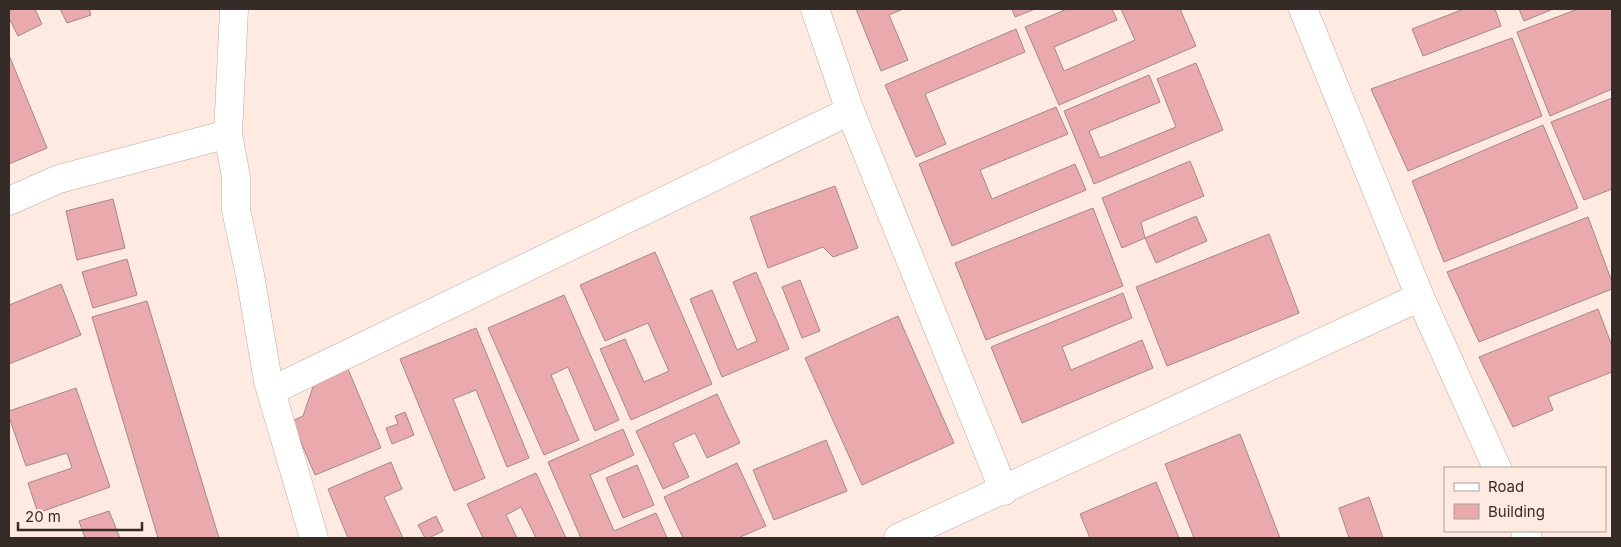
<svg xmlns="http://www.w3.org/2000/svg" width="1621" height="547" font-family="Inter,sans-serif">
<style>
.building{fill:#eaa9ad;stroke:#a3898a}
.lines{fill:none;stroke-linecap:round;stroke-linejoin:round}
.street-casing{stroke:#c1a89f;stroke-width:29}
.street{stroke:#fff;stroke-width:28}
</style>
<rect width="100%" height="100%" fill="#ffeae2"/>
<g class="building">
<path d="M 9,9 L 35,9 L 42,24 L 18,36 L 9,18 Z"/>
<path d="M 60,9 L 89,9 L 91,15 L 67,23 Z"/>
<path d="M 856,9 L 903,9 L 889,15 L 908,60 L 881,71 Z"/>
<path d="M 1012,9 L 1035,9 L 1015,17 Z"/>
<path d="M 1067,9 L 1112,9 L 1117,20 L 1054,47 L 1064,71 L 1135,40 L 1121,9 L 1180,9 L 1196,46 L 1059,105 L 1025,27 Z"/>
<path d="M 1464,9 L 1495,9 L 1501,26 L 1423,56 L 1412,29 Z"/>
<path d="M 1519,9 L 1553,9 L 1524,21 Z"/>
<path d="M 1578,9 L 1612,9 L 1612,89 L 1550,116 L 1517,32 Z"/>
<path d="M 1016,29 L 1025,52 L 925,94 L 946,144 L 916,157 L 885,85 Z"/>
<path d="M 1512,38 L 1542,116 L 1408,171 L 1371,89 Z"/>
<path d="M 9,55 L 47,148 L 9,164 Z"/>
<path d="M 1196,63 L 1223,130 L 1094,184 L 1064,111 L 1149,75 L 1160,102 L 1089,131 L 1100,158 L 1176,127 L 1157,79 Z"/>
<path d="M 1612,98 L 1612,189 L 1584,200 L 1551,122 Z"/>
<path d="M 1056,107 L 1068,134 L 980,170 L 992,199 L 1075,164 L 1086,190 L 952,246 L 919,164 Z"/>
<path d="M 1543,125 L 1578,208 L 1444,262 L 1412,181 Z"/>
<path d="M 1190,161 L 1204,196 L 1141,222 L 1145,238 L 1122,248 L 1102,198 Z"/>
<path d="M 835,186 L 858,248 L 833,257 L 823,247 L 768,268 L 750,217 Z"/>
<path d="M 113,199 L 125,248 L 77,260 L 66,211 Z"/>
<path d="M 1093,208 L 1123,286 L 986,340 L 955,263 Z"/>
<path d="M 1196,216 L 1207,241 L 1156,263 L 1145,238 Z"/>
<path d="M 1588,217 L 1612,282 L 1612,289 L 1479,342 L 1447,272 Z"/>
<path d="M 1269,234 L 1299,313 L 1167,366 L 1136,287 Z"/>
<path d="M 655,252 L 712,384 L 631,420 L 600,349 L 625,339 L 644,382 L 669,371 L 648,323 L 605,341 L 580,285 Z"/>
<path d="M 127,259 L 137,295 L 93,308 L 82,272 Z"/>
<path d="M 756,272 L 789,349 L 722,377 L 690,299 L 712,290 L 737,350 L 757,341 L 733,282 Z"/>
<path d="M 800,280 L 820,331 L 802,338 L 782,287 Z"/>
<path d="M 61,284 L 81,335 L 9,364 L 9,305 Z"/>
<path d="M 1123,293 L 1132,318 L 1062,347 L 1071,370 L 1142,340 L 1153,368 L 1022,423 L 991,347 Z"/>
<path d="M 564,295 L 619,420 L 595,431 L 568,367 L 551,375 L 579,440 L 544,455 L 488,328 Z"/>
<path d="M 147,301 L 219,538 L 158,538 L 92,317 Z"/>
<path d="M 1598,309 L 1612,346 L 1612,372 L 1548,397 L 1553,410 L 1513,427 L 1479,357 Z"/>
<path d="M 898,316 L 954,443 L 862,485 L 805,358 Z"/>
<path d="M 476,328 L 529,458 L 507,467 L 476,390 L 453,399 L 485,478 L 454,491 L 400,359 Z"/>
<path d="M 348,369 L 381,448 L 315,475 L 292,421 L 303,416 L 314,384 Z"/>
<path d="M 76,388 L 110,487 L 38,513 L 28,483 L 72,468 L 67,453 L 26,466 L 9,417 L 9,411 Z"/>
<path d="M 717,394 L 740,443 L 707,458 L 695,433 L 673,443 L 689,477 L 663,489 L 636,431 Z"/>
<path d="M 405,412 L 414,435 L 392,444 L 386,428 L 398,424 L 395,416 Z"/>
<path d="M 623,429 L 634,455 L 590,475 L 614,531 L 656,513 L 667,538 L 581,538 L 548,462 Z"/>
<path d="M 1240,434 L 1280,538 L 1194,538 L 1165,464 Z"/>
<path d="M 826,440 L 847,491 L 774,520 L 753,470 Z"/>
<path d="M 391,462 L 402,489 L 384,497 L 403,538 L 348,538 L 328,489 Z"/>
<path d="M 737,463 L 766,526 L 738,538 L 683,538 L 664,497 Z"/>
<path d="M 637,465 L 654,505 L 623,518 L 606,478 Z"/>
<path d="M 536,473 L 566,538 L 536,538 L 521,507 L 506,515 L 517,538 L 483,538 L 467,504 Z"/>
<path d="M 1156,482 L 1179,538 L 1090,538 L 1080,514 Z"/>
<path d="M 1369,497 L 1383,538 L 1349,538 L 1339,508 Z"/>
<path d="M 109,511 L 120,538 L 85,538 L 79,521 Z"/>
<path d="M 436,516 L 443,531 L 429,538 L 425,538 L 418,525 Z"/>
</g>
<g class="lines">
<g class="street-casing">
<g id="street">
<path d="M 234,9 L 228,134 L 236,177 L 236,210 L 250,275 L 268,381 L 314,538"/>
<path d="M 815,9 L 850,111 L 1004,491"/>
<path d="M 1303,9 L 1420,297 L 1497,468"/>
<path d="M 9,201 L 59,179 L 228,134"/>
<path d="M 271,391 L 850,111"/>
<path d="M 1525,531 L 1528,538"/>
<path d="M 898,538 L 1420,297"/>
</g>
</g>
<use href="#street" class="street"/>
</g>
<rect width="1621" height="547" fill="none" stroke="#352c28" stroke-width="20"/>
<rect x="1444" y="467" width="162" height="65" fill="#ffeae2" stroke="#ae9e98"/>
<rect x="1454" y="483" width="25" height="8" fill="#ffffff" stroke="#ae9e98"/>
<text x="1488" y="492" font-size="15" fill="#352c28">Road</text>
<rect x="1454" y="504" width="25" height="15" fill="#eaa9ad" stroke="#ae9e98"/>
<text x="1488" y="517" font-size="15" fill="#352c28">Building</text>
<path d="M18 522v8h124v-8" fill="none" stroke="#352c28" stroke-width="2.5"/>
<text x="25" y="522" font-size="15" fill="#352c28" stroke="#ffeae2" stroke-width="4" paint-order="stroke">20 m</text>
</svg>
